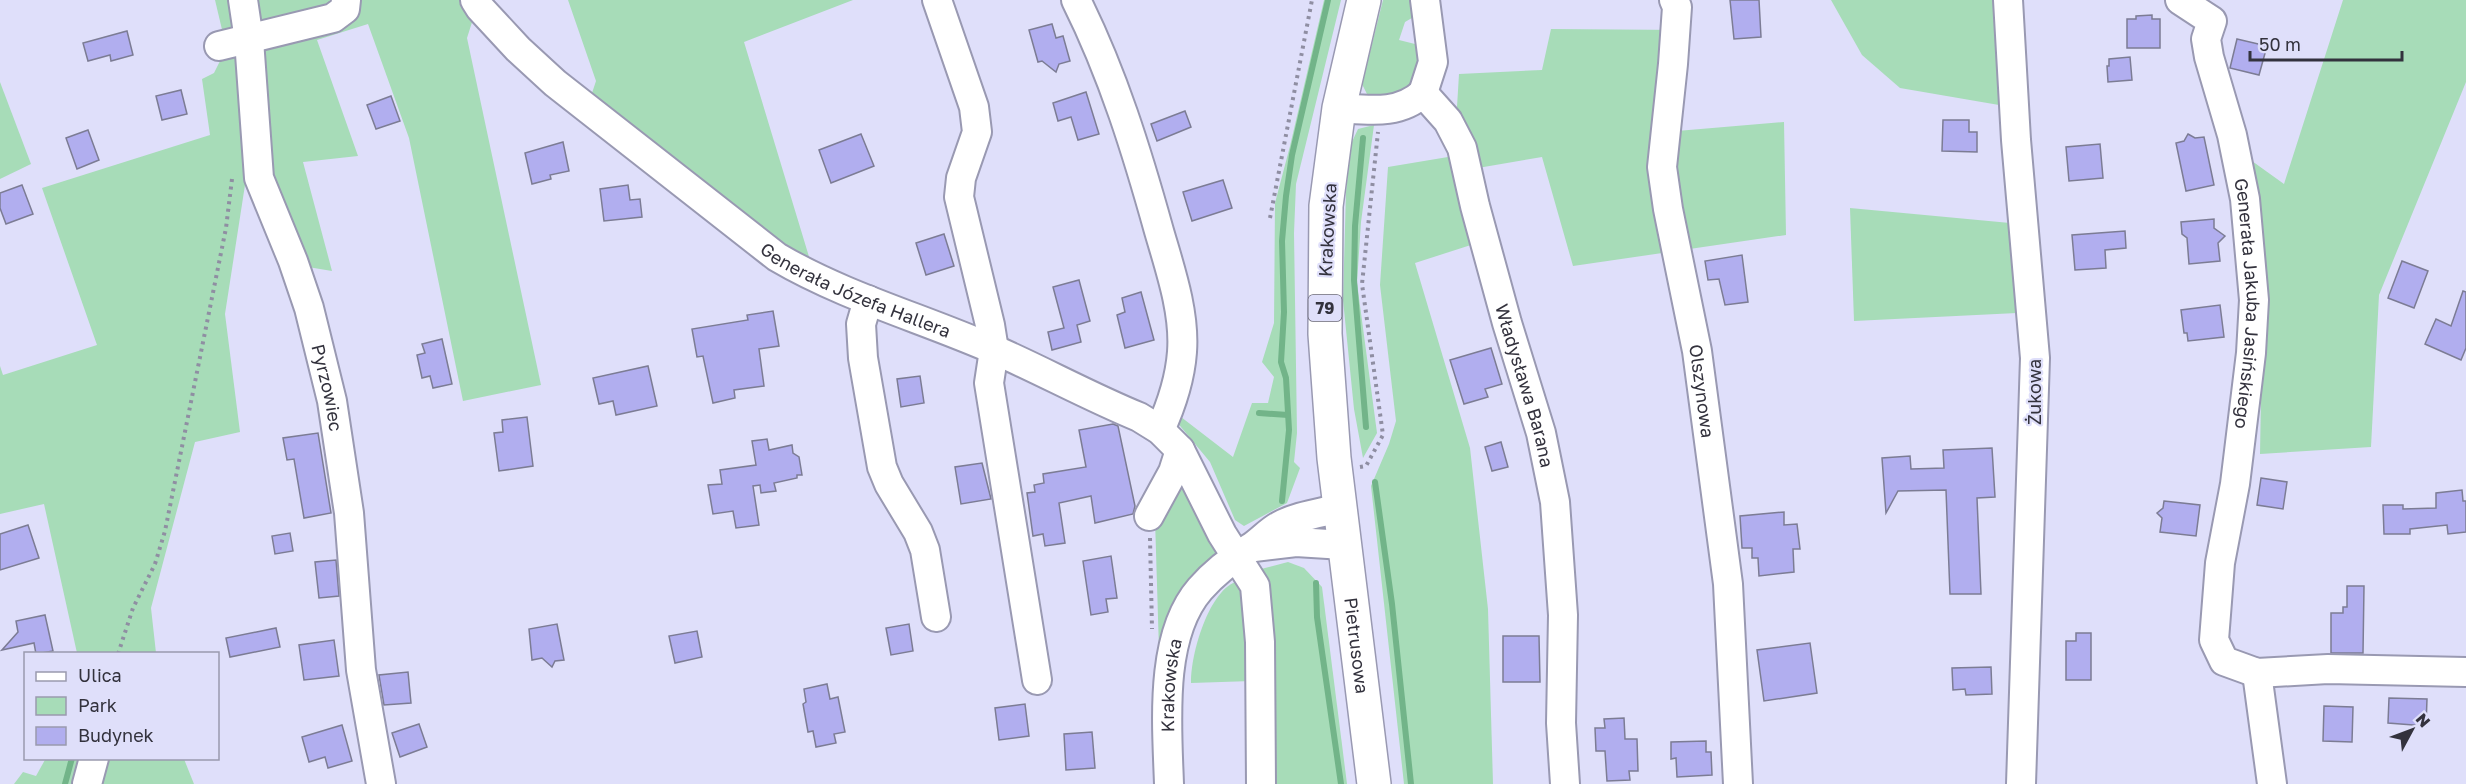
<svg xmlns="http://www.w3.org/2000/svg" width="2466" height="784" font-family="'Golos Text',sans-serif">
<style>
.green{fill:#a7dcb8}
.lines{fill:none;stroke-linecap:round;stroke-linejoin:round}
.stream{stroke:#72b489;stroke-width:6}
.building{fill:#b1aeef;stroke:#7c7c94;stroke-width:1.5}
.minor-casing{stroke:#9999b2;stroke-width:32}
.major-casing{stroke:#9999b2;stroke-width:36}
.path{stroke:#8f8ea2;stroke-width:4;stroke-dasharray:3 4.5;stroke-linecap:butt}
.minor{stroke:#fff;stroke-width:28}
.major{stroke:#fff;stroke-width:33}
.labels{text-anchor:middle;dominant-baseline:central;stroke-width:4.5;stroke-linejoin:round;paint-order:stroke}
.shield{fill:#dfdffa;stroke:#676676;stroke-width:1.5}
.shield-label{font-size:16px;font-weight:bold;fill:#33323d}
.street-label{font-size:18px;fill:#33323d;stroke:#dfdffa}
</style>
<rect width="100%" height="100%" fill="#dfdffa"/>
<g class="green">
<path d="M 215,0 L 238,0 L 243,29 L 224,38 Z"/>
<path d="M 253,0 L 465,0 L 474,16 L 467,38 L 541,385 L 463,401 L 409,138 L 368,24 L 317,40 L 358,156 L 303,162 L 332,271 L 302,266 L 266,175 Z"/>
<path d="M 568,0 L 853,0 L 744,42 L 810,260 L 762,229 L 591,96 L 596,81 Z"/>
<path d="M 1324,0 L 1341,0 L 1296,184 L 1294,233 L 1297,433 L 1294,462 L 1300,468 L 1287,503 L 1244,526 L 1235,520 L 1210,462 L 1176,421 L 1181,417 L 1233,457 L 1252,403 L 1268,403 L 1274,377 L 1262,362 L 1274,323 L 1275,203 L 1290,146 Z"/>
<path d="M 1383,0 L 1415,0 L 1417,15 L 1405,22 L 1399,40 L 1415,44 L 1422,56 L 1412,91 L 1369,98 L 1362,84 Z"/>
<path d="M 1831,0 L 1993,0 L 1999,105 L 1900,88 L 1862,55 Z"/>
<path d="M 2343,0 L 2466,0 L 2466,82 L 2379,295 L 2371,447 L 2260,454 L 2263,282 L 2245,156 L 2284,184 Z"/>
<path d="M 1551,29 L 1684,30 L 1677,131 L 1784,122 L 1786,235 L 1573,266 L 1542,157 L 1472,169 L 1474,244 L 1415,263 L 1470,448 L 1488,609 L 1493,784 L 1404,784 L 1371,486 L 1389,444 L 1396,421 L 1380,285 L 1388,167 L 1454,156 L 1459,74 L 1542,70 Z"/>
<path d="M 241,55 L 251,174 L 245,185 L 225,314 L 240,432 L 195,442 L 151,608 L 156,653 L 77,653 L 44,504 L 0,514 L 0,366 L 3,375 L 97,345 L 42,188 L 210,135 L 202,79 L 214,73 L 222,57 Z"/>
<path d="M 0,82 L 31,164 L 0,179 Z"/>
<path d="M 1374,125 L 1361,222 L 1357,283 L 1377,433 L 1363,458 L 1354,409 L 1343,300 L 1346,192 L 1351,144 L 1358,129 Z"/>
<path d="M 1850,208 L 2010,223 L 2017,313 L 1854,321 Z"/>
<path d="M 1178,487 L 1190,491 L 1216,544 L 1216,554 L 1159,650 L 1155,519 Z"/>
<path d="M 1288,562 L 1304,568 L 1322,587 L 1347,784 L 1260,784 L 1261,569 Z"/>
<path d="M 1239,581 L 1247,589 L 1252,681 L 1191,683 C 1190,656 1209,587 1239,581 Z"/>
<path d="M 46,758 L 184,759 L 194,784 L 14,784 L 23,772 L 36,776 Z"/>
</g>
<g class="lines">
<g class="stream">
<path d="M 1363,138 L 1355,226 L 1354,280 L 1366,427"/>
<path d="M 1259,413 L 1288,415"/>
<path d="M 1375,482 L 1392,604 L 1411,784"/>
<path d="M 1282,501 L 1289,430 L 1286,378 L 1281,362 L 1284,312 L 1282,241 L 1286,196 L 1292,155 L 1328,0"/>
<path d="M 1316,583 L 1317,617 L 1341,784"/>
<path d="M 65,784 L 72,758"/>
</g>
</g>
<g class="building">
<path d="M 1730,0 L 1759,0 L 1761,37 L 1734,39 Z"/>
<path d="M 2152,15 L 2152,19 L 2160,19 L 2160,48 L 2127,48 L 2127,19 L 2136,19 L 2136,16 Z"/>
<path d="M 1052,24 L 1056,38 L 1063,36 L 1070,61 L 1059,64 L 1056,72 L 1042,61 L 1038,62 L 1029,30 Z"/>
<path d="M 127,31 L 133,55 L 111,61 L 110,55 L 88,61 L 83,43 Z"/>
<path d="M 2237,39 L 2267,46 L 2259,75 L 2230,68 Z"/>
<path d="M 2130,57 L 2132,80 L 2108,82 L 2107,66 L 2109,66 L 2109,59 Z"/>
<path d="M 181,90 L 187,114 L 162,120 L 156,96 Z"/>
<path d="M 1086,92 L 1099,134 L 1078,140 L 1071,117 L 1058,121 L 1053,103 Z"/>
<path d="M 391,96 L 400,121 L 376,129 L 367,105 Z"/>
<path d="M 1185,111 L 1191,127 L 1157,141 L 1151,124 Z"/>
<path d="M 1943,120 L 1969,120 L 1969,132 L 1977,132 L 1977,152 L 1942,151 Z"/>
<path d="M 88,130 L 99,160 L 77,169 L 66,138 Z"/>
<path d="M 861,134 L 874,166 L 831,183 L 819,150 Z"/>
<path d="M 2188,134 L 2195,138 L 2204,137 L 2214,185 L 2186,191 L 2176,143 L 2184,141 Z"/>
<path d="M 563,142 L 569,171 L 550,175 L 551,179 L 532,184 L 525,153 Z"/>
<path d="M 2100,144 L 2103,178 L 2069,181 L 2066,147 Z"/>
<path d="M 1223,180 L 1232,208 L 1192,221 L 1183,192 Z"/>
<path d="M 22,185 L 33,214 L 6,224 L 0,208 L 0,193 Z"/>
<path d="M 628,185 L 630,200 L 640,199 L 642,217 L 604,221 L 600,189 Z"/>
<path d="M 2214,219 L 2214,228 L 2225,236 L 2218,243 L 2220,261 L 2189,264 L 2187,238 L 2182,234 L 2181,222 Z"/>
<path d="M 2125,231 L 2126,248 L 2105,250 L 2106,268 L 2075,270 L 2072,235 Z"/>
<path d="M 944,234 L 954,266 L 926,275 L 916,243 Z"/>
<path d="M 1742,255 L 1748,302 L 1725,305 L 1719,279 L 1708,280 L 1705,261 Z"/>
<path d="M 2402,261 L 2428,271 L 2414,308 L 2388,298 Z"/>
<path d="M 1079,280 L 1090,321 L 1077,325 L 1081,342 L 1052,350 L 1048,332 L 1064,328 L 1053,287 Z"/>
<path d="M 2463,291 L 2466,292 L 2466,348 L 2461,360 L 2425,344 L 2436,319 L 2451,326 Z"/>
<path d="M 1141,292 L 1154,340 L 1125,348 L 1117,315 L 1125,312 L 1122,298 Z"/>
<path d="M 2220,305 L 2224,337 L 2188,341 L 2187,333 L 2184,333 L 2181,310 Z"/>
<path d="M 773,311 L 779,346 L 759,349 L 764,386 L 734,390 L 735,398 L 713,403 L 703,356 L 697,357 L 692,329 L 748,320 L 747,315 Z"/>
<path d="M 442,339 L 452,384 L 433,388 L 430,376 L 422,378 L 417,355 L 425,353 L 422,344 Z"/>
<path d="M 1491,348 L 1502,384 L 1485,389 L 1488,397 L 1464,404 L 1450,360 Z"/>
<path d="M 648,366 L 657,406 L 616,415 L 613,401 L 599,404 L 593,378 Z"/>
<path d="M 920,376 L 924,403 L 901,407 L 897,379 Z"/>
<path d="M 527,417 L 533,466 L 499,471 L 494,433 L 503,432 L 502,420 Z"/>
<path d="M 1113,424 L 1118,426 L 1135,506 L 1133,514 L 1095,523 L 1091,496 L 1059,503 L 1065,543 L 1045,546 L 1043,534 L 1033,536 L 1027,493 L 1035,492 L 1034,485 L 1044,483 L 1043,474 L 1086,467 L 1079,430 Z"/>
<path d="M 318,433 L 331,513 L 304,518 L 294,459 L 287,460 L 283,438 Z"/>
<path d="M 767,439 L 769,450 L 792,445 L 793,453 L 799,457 L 802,475 L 797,475 L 797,478 L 774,483 L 776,491 L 761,493 L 760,485 L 753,486 L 759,525 L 736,528 L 733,511 L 713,514 L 708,485 L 722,484 L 720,470 L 756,465 L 752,441 Z"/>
<path d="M 1501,442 L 1508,467 L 1492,471 L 1485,447 Z"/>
<path d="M 1992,448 L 1995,497 L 1977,498 L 1981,594 L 1950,594 L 1946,490 L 1898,491 L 1886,513 L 1882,458 L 1910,456 L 1911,469 L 1944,468 L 1943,450 Z"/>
<path d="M 982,463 L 991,499 L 961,504 L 955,467 Z"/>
<path d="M 2261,478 L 2287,482 L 2283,509 L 2257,505 Z"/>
<path d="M 2462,490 L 2463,501 L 2466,501 L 2466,532 L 2448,534 L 2447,525 L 2410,529 L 2410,534 L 2384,534 L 2383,505 L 2403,505 L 2403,509 L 2436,508 L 2436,493 Z"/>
<path d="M 2164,501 L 2200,505 L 2196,536 L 2160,532 L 2162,518 L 2157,513 L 2163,508 Z"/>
<path d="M 1784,512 L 1784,525 L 1797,524 L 1800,549 L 1793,549 L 1794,572 L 1759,576 L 1758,558 L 1752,558 L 1752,548 L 1742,548 L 1740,516 Z"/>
<path d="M 28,525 L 39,558 L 0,570 L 0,534 Z"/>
<path d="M 290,533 L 293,551 L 275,554 L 272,536 Z"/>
<path d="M 1111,556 L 1117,598 L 1106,599 L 1108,612 L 1091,615 L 1083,561 Z"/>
<path d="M 336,560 L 339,596 L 319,598 L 315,562 Z"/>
<path d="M 2347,586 L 2364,586 L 2363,653 L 2331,653 L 2331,613 L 2343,613 L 2343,607 L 2347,607 Z"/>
<path d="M 45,615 L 53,651 L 36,654 L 34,643 L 2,650 L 18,632 L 16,621 Z"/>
<path d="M 557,624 L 564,660 L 555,661 L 552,667 L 542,658 L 532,660 L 529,629 Z"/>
<path d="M 909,624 L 913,651 L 891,655 L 886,628 Z"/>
<path d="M 276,628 L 280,647 L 230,657 L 226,638 Z"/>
<path d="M 697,631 L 702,657 L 675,663 L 669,636 Z"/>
<path d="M 2076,633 L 2091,633 L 2091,680 L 2066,680 L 2066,641 L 2076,641 Z"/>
<path d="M 1503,636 L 1539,636 L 1540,682 L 1503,682 Z"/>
<path d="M 334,640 L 339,676 L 304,680 L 299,645 Z"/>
<path d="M 1810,643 L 1817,693 L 1764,701 L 1757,650 Z"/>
<path d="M 1991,667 L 1992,694 L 1966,695 L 1965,689 L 1953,690 L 1952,668 Z"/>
<path d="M 408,672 L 411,703 L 384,705 L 379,675 Z"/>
<path d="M 827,684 L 830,699 L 838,697 L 845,732 L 834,734 L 836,743 L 816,747 L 813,731 L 808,732 L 803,704 L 806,702 L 804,689 Z"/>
<path d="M 2389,698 L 2427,699 L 2426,726 L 2388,723 Z"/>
<path d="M 1025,704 L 1029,736 L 999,740 L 995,708 Z"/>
<path d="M 2324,706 L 2353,707 L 2352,742 L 2323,741 Z"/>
<path d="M 1624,718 L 1625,739 L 1637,739 L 1638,771 L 1629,771 L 1630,780 L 1607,781 L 1605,751 L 1596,751 L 1595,728 L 1605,728 L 1604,719 Z"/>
<path d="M 419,724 L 427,747 L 400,757 L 392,733 Z"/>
<path d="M 342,725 L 352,761 L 328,768 L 325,757 L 309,762 L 302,737 Z"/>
<path d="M 1092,732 L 1095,768 L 1066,770 L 1064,734 Z"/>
<path d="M 1706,741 L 1706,752 L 1711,752 L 1712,775 L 1677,777 L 1676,758 L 1671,759 L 1671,742 Z"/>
</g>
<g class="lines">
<g class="minor-casing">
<g id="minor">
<path id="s1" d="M 243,0 L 249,40 L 259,178 L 293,261 L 309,308 L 332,401 L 349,513 L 361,670 L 381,784"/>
<path id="s2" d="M 475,0 L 480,8 L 518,49 L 555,83 L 777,257 C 845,297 922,318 995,350 C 1043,371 1090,397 1139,417 L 1160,430 L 1180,450 L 1222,534 L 1255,586 L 1260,642 L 1261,784"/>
<path d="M 937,0 L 974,107 L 977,132 L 961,178 L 959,197 L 990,325 L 994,350 L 989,383 L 1037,680"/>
<path d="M 1076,0 C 1113,74 1137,152 1159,231 C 1170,269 1185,312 1182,352 C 1180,379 1171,406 1160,430"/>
<path id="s3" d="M 1674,0 L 1677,7 L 1673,64 L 1662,167 L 1668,209 L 1697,351 L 1728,584 L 1738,784"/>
<path d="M 2008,0 L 2016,140 L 2035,358 L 2021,784"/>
<path id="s4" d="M 2180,0 L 2212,21 L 2206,39 L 2209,57 L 2232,135 L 2245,199 L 2254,300 L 2251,353 L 2235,484 L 2220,563 L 2214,640 L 2224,661 L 2257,673 L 2328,669 L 2466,672"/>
<path d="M 219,46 L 333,18 L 345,9 L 346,0"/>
<path d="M 1423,93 L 1433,62 L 1425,0"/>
<path id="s5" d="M 1339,108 C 1370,110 1399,115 1423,93 L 1448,121 L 1462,148 L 1475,206 L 1507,323 L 1541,433 L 1555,502 L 1563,615 L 1561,723 L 1565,784"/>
<path d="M 868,300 L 861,324 L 863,358 L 882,467 L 889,484 L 918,532 L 925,550 L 936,617"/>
<path d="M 1149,516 L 1173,472 L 1180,450"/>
<path d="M 1254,547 L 1296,542 L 1344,545"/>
<path d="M 2257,673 L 2272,784"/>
<path d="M 87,784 L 94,758"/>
<path id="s6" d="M 1169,784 C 1167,725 1159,636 1200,589 C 1214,573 1232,559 1250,548 C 1260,542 1268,532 1279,526 C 1297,516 1321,513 1340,508"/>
</g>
</g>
<g class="major-casing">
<g id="major">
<path id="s7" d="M 1364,0 L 1339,108 L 1326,206 L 1325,334 L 1334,458 L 1374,784"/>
</g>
</g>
<g class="path">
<path d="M 1270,218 L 1312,0"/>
<path d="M 1360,467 L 1366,466 L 1383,435 L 1362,284 L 1378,132"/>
<path d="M 1150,538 L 1152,629"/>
<path d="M 118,654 L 133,608 L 155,564 L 165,531 L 226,228 L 232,179 L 235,177"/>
</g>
<use href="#minor" class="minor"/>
<use href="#major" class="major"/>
</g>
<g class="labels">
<rect class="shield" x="1308.5" y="295" width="33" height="26" rx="4.5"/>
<g class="shield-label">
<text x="1325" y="308">79</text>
</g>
<g class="street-label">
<text transform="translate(1327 230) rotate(-87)">Krakowska</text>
<text stroke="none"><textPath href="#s2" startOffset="483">Generała Józefa Hallera</textPath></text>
<text stroke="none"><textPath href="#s4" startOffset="327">Generała Jakuba Jasińskiego</textPath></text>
<text stroke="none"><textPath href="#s5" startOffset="402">Władysława Barana</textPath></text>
<text stroke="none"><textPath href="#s1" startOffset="400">Pyrzowiec</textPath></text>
<text stroke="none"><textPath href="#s3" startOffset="396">Olszynowa</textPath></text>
<text transform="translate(2034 392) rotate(-90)">Żukowa</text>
<text stroke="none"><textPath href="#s7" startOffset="651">Pietrusowa</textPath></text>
<text stroke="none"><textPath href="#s6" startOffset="99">Krakowska</textPath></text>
</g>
</g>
<rect x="24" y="652" width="195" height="108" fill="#dfdffa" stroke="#9a9aae" stroke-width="1.5"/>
<rect x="36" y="672" width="30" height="9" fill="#ffffff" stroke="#9a9aae" stroke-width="1.5"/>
<text x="78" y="682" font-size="18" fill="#33323d">Ulica</text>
<rect x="36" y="697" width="30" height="18" fill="#a7dcb8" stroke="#9a9aae" stroke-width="1.5"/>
<text x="78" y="712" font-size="18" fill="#33323d">Park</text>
<rect x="36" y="727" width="30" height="18" fill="#b1aeef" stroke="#9a9aae" stroke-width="1.5"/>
<text x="78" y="742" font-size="18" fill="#33323d">Budynek</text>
<g transform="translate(2412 730) rotate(49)" stroke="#dfdffa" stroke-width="4.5" paint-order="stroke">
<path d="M0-4.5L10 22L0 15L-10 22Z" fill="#33323d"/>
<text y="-9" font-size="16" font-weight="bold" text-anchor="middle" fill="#33323d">N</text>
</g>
<path d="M2250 51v9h152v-9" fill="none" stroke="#33323d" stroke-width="3"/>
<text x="2259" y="51" font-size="18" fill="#33323d" stroke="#dfdffa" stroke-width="4.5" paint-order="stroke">50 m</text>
</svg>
